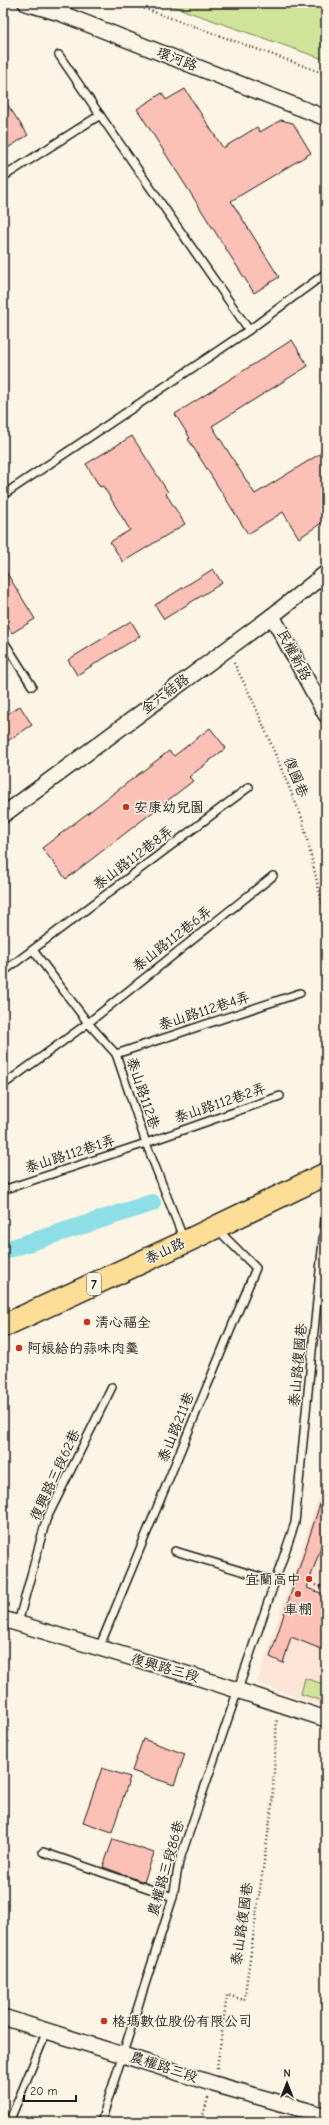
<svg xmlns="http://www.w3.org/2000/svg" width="329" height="2125" font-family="'Comic Neue','LXGW WenKai TC',sans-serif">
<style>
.built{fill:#fce5d7}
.green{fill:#cfe499;stroke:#76805a}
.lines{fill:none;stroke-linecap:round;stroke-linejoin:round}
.canal{stroke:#8ddee7;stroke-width:18}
.building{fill:#fbc0b6;stroke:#1c1c1c}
.service-casing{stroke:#1c1c1c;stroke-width:10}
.minor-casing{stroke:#1c1c1c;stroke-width:18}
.primary-casing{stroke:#1c1c1c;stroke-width:25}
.path{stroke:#1c1c1c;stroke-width:2.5;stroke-dasharray:1 3;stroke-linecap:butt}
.service{stroke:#fcf5e5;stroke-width:7}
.minor{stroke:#fcf5e5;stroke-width:15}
.primary{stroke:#fdde96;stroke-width:22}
.poi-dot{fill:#c8321e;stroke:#fcf5e5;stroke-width:1.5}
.labels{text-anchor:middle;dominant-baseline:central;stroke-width:3;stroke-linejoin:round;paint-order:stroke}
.shield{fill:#fcf5e5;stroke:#5f5d58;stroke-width:1}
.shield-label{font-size:13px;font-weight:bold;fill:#1c1c1c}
.street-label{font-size:14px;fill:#1c1c1c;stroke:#fcf5e5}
.poi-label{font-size:14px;fill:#1c1c1c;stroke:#fcf5e5;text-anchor:start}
</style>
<rect width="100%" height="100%" fill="#fcf5e5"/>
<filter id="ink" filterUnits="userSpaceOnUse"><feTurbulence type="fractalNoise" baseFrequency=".025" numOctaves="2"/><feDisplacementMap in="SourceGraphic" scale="8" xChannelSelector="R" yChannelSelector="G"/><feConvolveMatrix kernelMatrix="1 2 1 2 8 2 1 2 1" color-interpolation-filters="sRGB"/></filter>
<g filter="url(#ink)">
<path class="built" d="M 326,1474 L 326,1707 L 257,1683 Z"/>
<g class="green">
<path d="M 163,3 L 326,3 L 326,60 Z"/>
<path d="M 305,1678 L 326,1685 L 326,1702 L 301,1694 Z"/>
</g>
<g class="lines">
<path class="canal" d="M 3,1251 L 152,1203"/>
</g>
<g class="building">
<path d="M 185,89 L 223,148 L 257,127 L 260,132 L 281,120 L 293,123 L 311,153 L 231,201 L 279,277 L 254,293 L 137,109 L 162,93 L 166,100 Z"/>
<path d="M 3,98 L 28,135 L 3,151 Z"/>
<path d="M 292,340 L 308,366 L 212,426 L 255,494 L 326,450 L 326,520 L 299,538 L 283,512 L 248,534 L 188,439 L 190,438 L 175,414 Z"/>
<path d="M 132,436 L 168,492 L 166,494 L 185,524 L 123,562 L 110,542 L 130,530 L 103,486 L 100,487 L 86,464 Z"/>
<path d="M 3,567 L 35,619 L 12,633 L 3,618 Z"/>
<path d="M 213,569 L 222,583 L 164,619 L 155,605 Z"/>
<path d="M 131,621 L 140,636 L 77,675 L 68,660 Z"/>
<path d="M 20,706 L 32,725 L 3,744 L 3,717 Z"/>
<path d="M 210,728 L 226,748 L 189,777 L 193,781 L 66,879 L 42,848 L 169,751 L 174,756 Z"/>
<path d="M 323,1495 L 326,1495 L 326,1532 L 307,1588 L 326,1595 L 326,1651 L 291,1637 L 283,1663 L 270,1657 Z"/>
<path d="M 143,1739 L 185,1754 L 174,1785 L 132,1771 Z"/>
<path d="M 102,1768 L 130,1777 L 112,1832 L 83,1822 Z"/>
<path d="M 113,1839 L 154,1853 L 144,1882 L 103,1867 Z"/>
</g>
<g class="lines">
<g class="service-casing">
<g id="service">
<path d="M 59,55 L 100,115"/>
<path d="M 3,177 L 100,115 L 249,330"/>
<path d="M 3,495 L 249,330 L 326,273"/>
<path d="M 3,640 L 32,686"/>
<path d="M 33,950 L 88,1023 L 116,1054 L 146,1143 L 184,1240"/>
<path d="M 3,972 L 249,787"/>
<path d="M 116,1054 L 300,993"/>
<path d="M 3,1085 L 88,1023 L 273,876"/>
<path d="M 3,1190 L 146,1143 L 280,1096"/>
<path d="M 175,1551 L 274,1581"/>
<path d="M 18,1623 L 46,1520 L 112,1387"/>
<path d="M 99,1648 L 256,1268 L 217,1229"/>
<path d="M 43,1852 L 173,1897"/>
<path d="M 9,2122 L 47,2031"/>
<path d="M 101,2122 L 173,1897 L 179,1862 L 295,1523 L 326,1210"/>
</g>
</g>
<g class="minor-casing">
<g id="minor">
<path d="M 26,3 L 60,13 L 326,118"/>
<path d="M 272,616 L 326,715"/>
<path d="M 3,815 L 272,616 L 326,573"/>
<path d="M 3,1619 L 203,1679 L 326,1719"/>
<path d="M 3,2017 L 214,2084 L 326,2116"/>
</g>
</g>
<g class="primary-casing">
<path id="primary" d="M 3,1326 L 185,1242 L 326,1174"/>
</g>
<g class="path">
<path d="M 129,3 L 326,74"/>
<path d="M 234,663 L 253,701 L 302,818 L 326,920"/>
<path d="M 316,1585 L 326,1588"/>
<path d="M 217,2068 L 227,1995 L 244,2000 L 272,1806 L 277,1718"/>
<path d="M 201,2122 L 208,2098"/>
</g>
<use href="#service" class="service"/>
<use href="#minor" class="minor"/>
<use href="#primary" class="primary"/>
</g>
</g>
<g class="poi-dot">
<circle cx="126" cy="807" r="4"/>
<circle cx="87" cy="1322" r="4"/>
<circle cx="19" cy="1348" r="4"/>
<circle cx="309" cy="1579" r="4"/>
<circle cx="298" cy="1594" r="4"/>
<circle cx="104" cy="2021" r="4"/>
</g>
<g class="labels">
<rect class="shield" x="87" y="1273" width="14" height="22" rx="3"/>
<g class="shield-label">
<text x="94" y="1284">7</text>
</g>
<g class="street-label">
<text transform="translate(177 59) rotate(21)">環河路</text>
<text transform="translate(294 655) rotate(62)">民權新路</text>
<text transform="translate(165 694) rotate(-37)">金六結路</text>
<text transform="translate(296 777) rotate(68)">復國巷</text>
<text transform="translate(133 858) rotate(-37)">泰山路112巷8弄</text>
<text transform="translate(172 939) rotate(-38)">泰山路112巷6弄</text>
<text transform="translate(204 1011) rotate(-18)">泰山路112巷4弄</text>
<text transform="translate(143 1093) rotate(71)">泰山路112巷</text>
<text transform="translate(220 1103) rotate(-19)">泰山路112巷2弄</text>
<text transform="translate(70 1154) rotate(-18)">泰山路112巷1弄</text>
<text transform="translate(165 1251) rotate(-25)">泰山路</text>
<text transform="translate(298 1365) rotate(-85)">泰山路復國巷</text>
<text transform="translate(176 1427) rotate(-68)">泰山路211巷</text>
<text transform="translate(55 1475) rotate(-65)">復興路三段62巷</text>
<text transform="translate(165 1668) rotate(16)">復興路三段</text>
<text transform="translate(166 1868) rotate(-74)">農權路三段86巷</text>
<text transform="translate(242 1924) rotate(-82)">泰山路復國巷</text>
<text transform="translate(164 2067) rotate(18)">農權路三段</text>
</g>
<g class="poi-label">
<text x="134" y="807">安康幼兒園</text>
<text x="95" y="1322">清心福全</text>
<text x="27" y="1348">阿娘給的蒜味肉羹</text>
<text x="301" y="1579" text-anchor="end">宜蘭高中</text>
<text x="298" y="1609" text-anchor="middle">車棚</text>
<text x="112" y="2021">格瑪數位股份有限公司</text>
</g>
</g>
<rect width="329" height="2125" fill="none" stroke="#fcf5e5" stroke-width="16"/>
<rect x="8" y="8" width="313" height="2109" fill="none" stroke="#1c1c1c" stroke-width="1.5" filter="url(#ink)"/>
<g transform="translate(287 2083)" stroke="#fcf5e5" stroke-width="3" paint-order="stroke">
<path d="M0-3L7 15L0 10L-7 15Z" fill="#1c1c1c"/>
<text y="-6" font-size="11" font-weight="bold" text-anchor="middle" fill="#1c1c1c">N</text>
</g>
<path d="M24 2095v6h52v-6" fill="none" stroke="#1c1c1c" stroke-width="2"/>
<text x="30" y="2095" font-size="12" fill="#1c1c1c" stroke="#fcf5e5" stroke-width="3" paint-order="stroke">20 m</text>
</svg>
